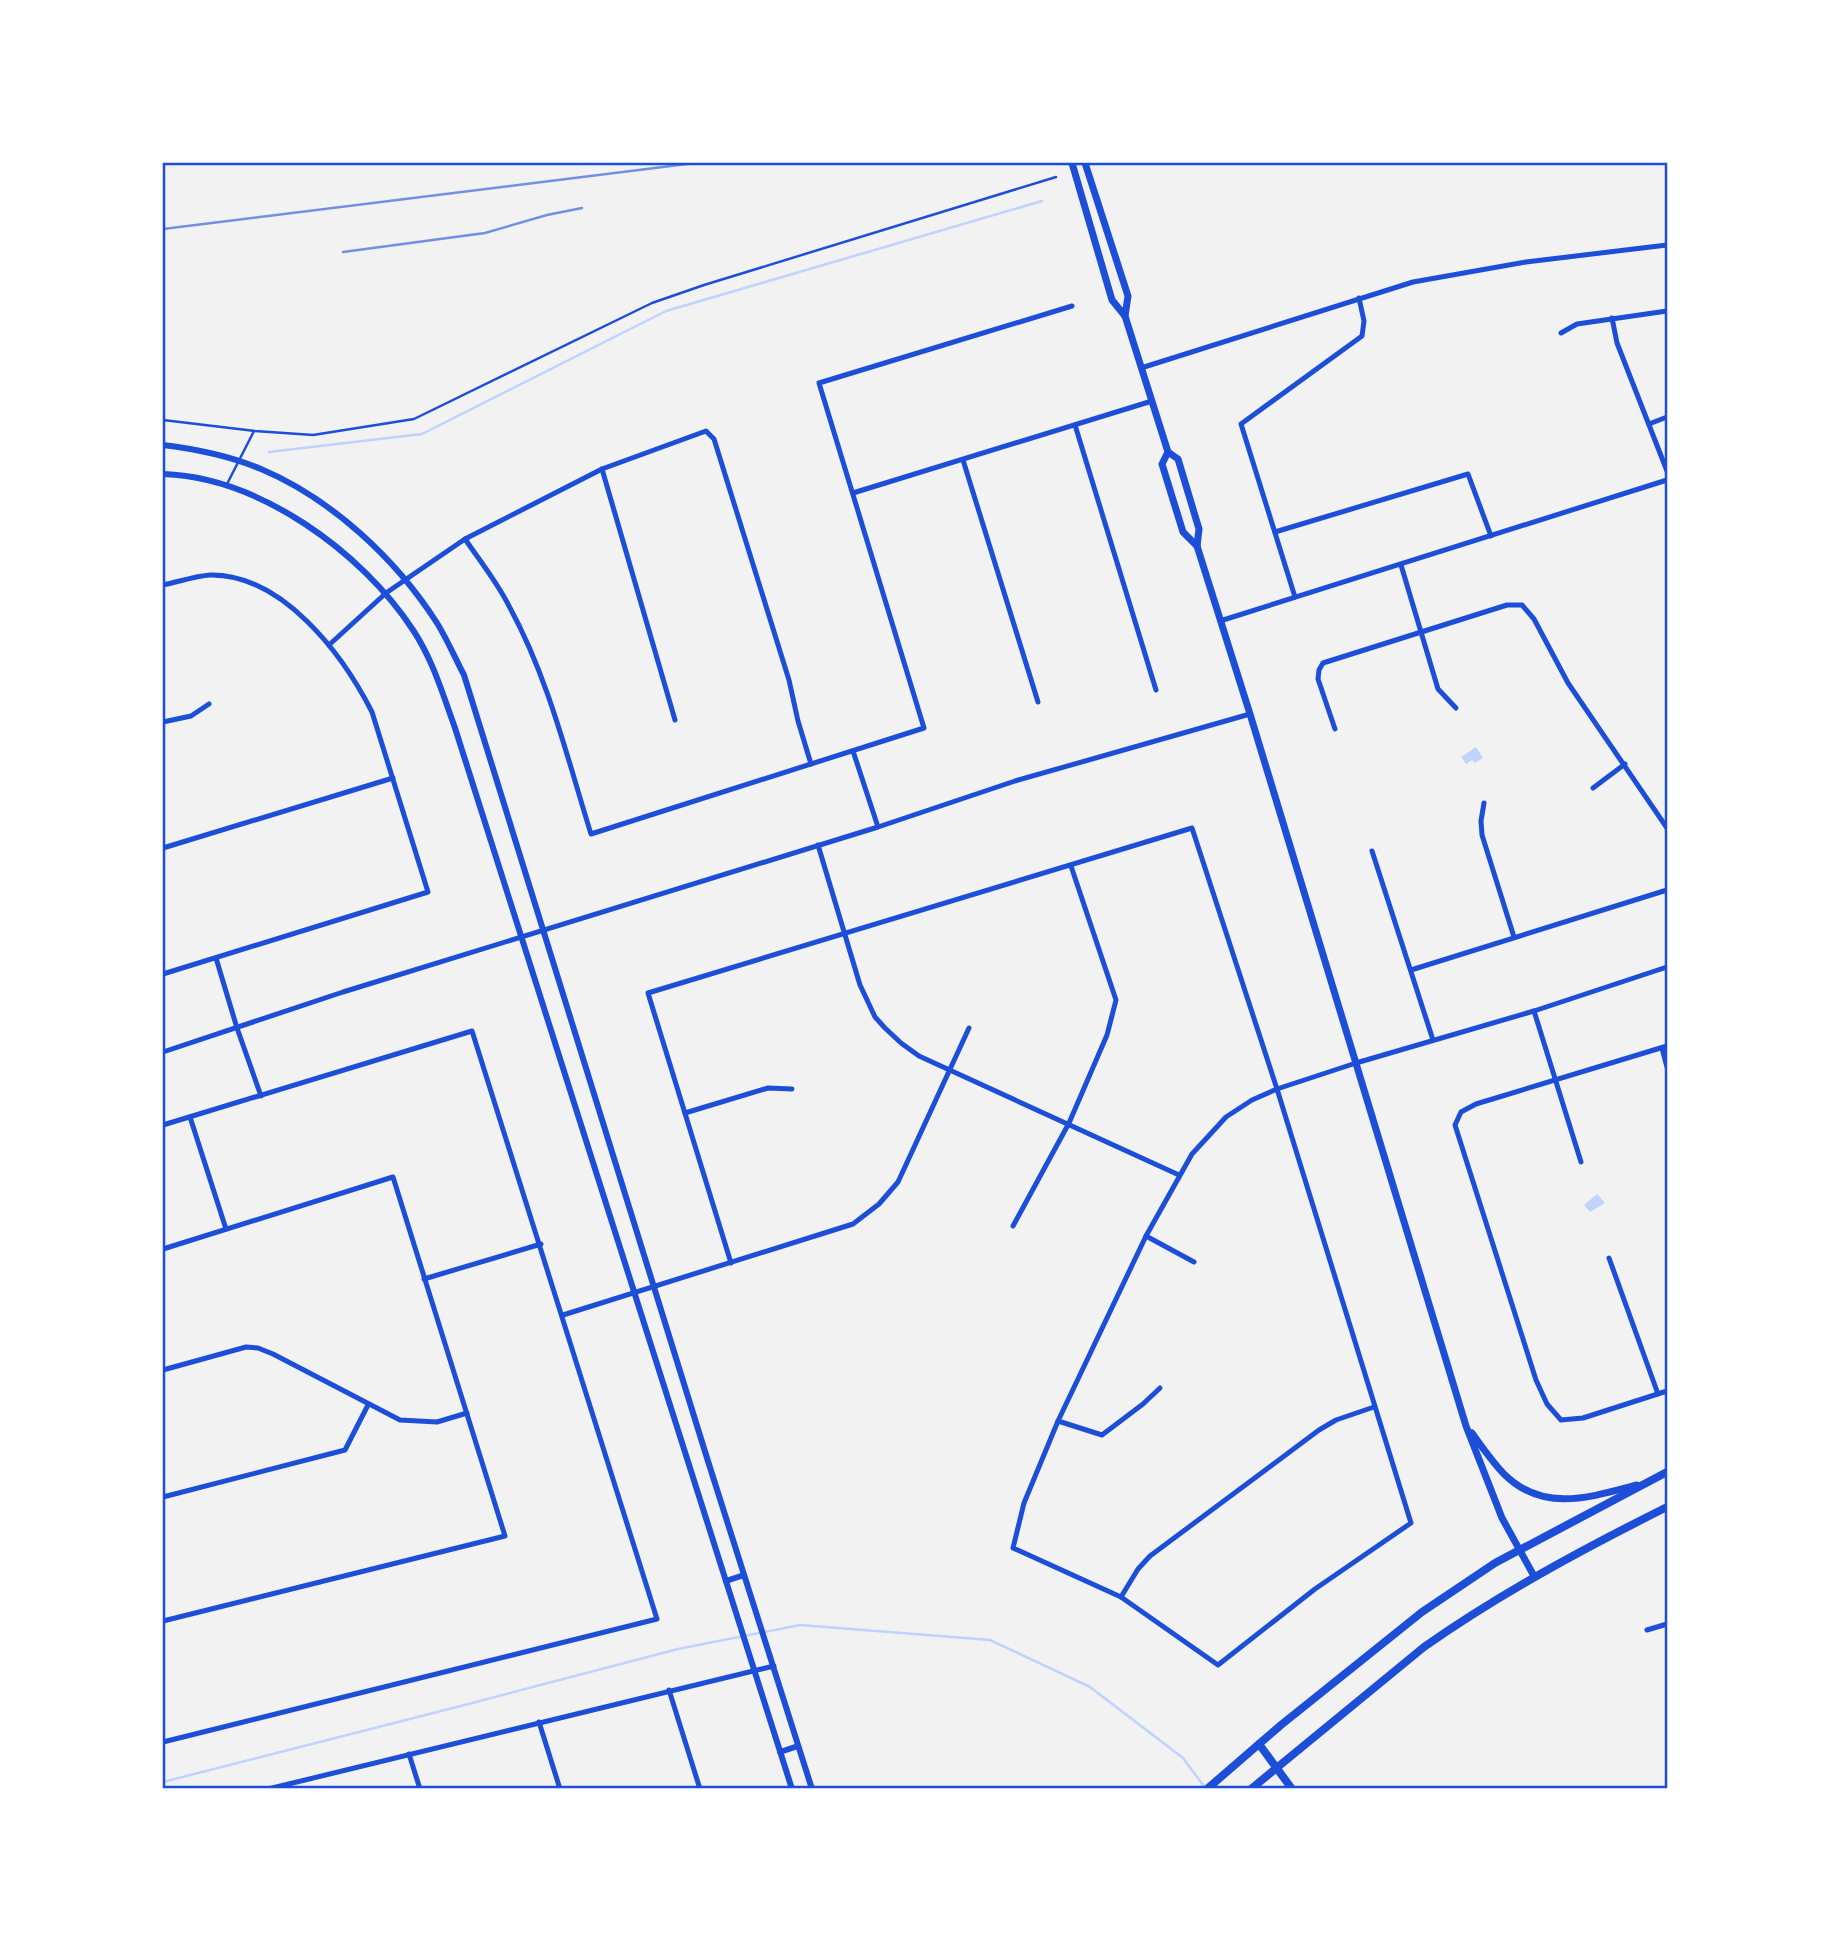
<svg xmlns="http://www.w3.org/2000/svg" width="1830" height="1952" font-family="'Noto Sans',sans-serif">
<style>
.water{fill:#bfd3fe}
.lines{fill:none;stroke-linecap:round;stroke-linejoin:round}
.stream{stroke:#bfd3fe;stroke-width:2.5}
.service{stroke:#1d4ed8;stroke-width:2.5}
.minor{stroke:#1d4ed8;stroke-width:5}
.tertiary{stroke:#1d4ed8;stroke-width:6}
.secondary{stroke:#1d4ed8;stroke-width:7}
.primary{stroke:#1d4ed8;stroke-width:8}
.rail{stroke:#7290e2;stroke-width:2.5}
.neatline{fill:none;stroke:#1d4ed8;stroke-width:2.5}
</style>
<rect width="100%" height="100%" fill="#f2f2f2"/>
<g class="water">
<path d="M 1476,747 L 1483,758 L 1475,763 L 1472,760 L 1466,764 L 1461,757 Z"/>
<path d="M 1597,1194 L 1605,1203 L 1590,1212 L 1584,1205 Z"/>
</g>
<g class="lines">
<g class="stream">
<path d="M 269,452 L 422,434 L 666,311 L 1042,201"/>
<path d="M 163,1782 L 453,1708 L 678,1649 L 800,1625 L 990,1640 L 1090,1687 L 1183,1758 L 1206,1789"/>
</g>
<g class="service">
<path d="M 163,420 L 255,431 L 313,435 L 414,419 L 652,303 L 704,285 L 1056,177"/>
<path d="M 227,484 L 254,431"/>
</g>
<g class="minor">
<path d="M 1612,318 L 1617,343 L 1667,471"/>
<path d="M 1561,333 L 1577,324 L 1667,311"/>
<path d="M 1141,368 L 1413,282 L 1526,262 L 1667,245"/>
<path d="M 1649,424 L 1667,417"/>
<path d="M 1075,425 L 1156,690"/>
<path d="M 963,460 L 1038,702"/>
<path d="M 602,469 L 675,720"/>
<path d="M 853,493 L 1152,401"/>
<path d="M 1275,532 L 1468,474 L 1491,536"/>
<path d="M 465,539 C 480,561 497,582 509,606 C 548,677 567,757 591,834 L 924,728 L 819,383 L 1072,306"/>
<path d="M 1401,565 L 1438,689 L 1456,708"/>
<path d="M 163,585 C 178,582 195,576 210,575 C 283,574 343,655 372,712 L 428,892 L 163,974"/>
<path d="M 1295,597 L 1241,424 L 1362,336 L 1364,321 L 1359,298"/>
<path d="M 1220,621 L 1667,480"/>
<path d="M 329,645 L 386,593 L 465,539 L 602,469 L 706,431 L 714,439 L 789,680 L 798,721 L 811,764"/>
<path d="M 163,722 L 191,716 L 209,704"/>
<path d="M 1335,729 L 1318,679 L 1319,670 L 1323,663 L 1507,605 L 1522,605 L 1534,619 L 1568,683 L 1667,828"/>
<path d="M 853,751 L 878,827"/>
<path d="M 1593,788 L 1625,764"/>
<path d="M 1484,803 L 1481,821 L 1482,835 L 1514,937"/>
<path d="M 818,845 L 860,985 L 868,1002 L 875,1017 L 885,1028 L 901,1043 L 919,1056 L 1179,1175"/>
<path d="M 163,848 L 393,778"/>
<path d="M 1372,851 L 1433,1040"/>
<path d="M 216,958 L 237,1028 L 261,1096"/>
<path d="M 1411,970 L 1667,890"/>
<path d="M 1534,1011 L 1581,1162"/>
<path d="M 1667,1046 L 1476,1104 L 1461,1112 L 1455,1125 L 1536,1380 L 1547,1404 L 1561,1420 L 1583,1418 L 1667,1391"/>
<path d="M 1662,1048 L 1667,1067"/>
<path d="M 163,1052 L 343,992 L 878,827 L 1015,781 L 1250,714"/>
<path d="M 685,1113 L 768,1088 L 792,1089"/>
<path d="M 190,1117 L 226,1229"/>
<path d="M 163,1125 L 472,1031 L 657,1619 L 163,1742"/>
<path d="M 1013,1226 L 1069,1123 L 1107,1035 L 1116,1000 L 1071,866"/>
<path d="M 1146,1236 L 1194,1262"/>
<path d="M 163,1249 L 393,1177 L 505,1536 L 163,1621"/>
<path d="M 1609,1258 L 1658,1394"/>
<path d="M 731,1263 L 648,993 L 1192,828 L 1277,1089 L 1411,1523 L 1315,1589 L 1218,1665 L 1121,1597 L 1013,1548 L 1024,1503 L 1058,1421 L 1146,1236 L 1192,1154 L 1226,1117 L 1252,1100 L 1277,1089 L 1356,1063 L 1534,1011 L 1667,967"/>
<path d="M 424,1279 L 541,1244"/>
<path d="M 563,1315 L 853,1224 L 879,1204 L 898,1182 L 969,1028"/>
<path d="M 163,1370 L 246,1347 L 258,1348 L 273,1354 L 400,1420 L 437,1422 L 467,1413"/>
<path d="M 1058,1421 L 1102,1435 L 1143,1404 L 1160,1388"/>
<path d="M 163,1497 L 345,1450 L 368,1405"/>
<path d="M 1121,1597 L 1138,1569 L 1150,1556 L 1319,1430 L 1336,1420 L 1374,1407"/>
<path d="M 1647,1630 L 1667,1624"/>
<path d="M 669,1690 L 700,1789"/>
<path d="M 539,1722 L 560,1789"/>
<path d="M 409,1754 L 420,1789"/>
<path d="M 268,1789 L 774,1666"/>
</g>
<g class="tertiary">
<path d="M 163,445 C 196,449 230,456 261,469 C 332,499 396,559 437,623 C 447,639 455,658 464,675 L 707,1458 L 812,1789"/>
<path d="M 163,474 C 259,477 362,552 413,630 C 433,660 443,695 455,728 L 792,1789"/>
<path d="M 726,1581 L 744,1575"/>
<path d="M 780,1752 L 798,1746"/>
</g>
<g class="secondary">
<path d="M 1072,163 L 1112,300 L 1125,316 L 1168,452 L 1178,459 L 1199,529 L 1197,546 L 1250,714 L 1466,1426 L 1502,1518 L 1534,1576"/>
<path d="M 1085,163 L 1128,296 L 1125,316"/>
<path d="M 1168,452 L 1162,464 L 1183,532 L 1197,546"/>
<path d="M 1472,1433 C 1482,1447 1493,1463 1505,1475 C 1544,1513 1591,1497 1637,1485"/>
</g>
<g class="primary">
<path d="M 1259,1744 L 1292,1789"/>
<path d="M 1207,1789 L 1281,1725 L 1422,1612 L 1495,1563 L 1667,1472"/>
<path d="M 1251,1789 L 1424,1647 C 1501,1593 1583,1549 1667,1507"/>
</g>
<g class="rail">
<path d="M 163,229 L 695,163"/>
<path d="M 343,252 L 485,233 L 547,215 L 582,208"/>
</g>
</g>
<rect width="1830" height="1952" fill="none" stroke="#ffffff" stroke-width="329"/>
<rect x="164" y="164" width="1502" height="1623" class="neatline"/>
</svg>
